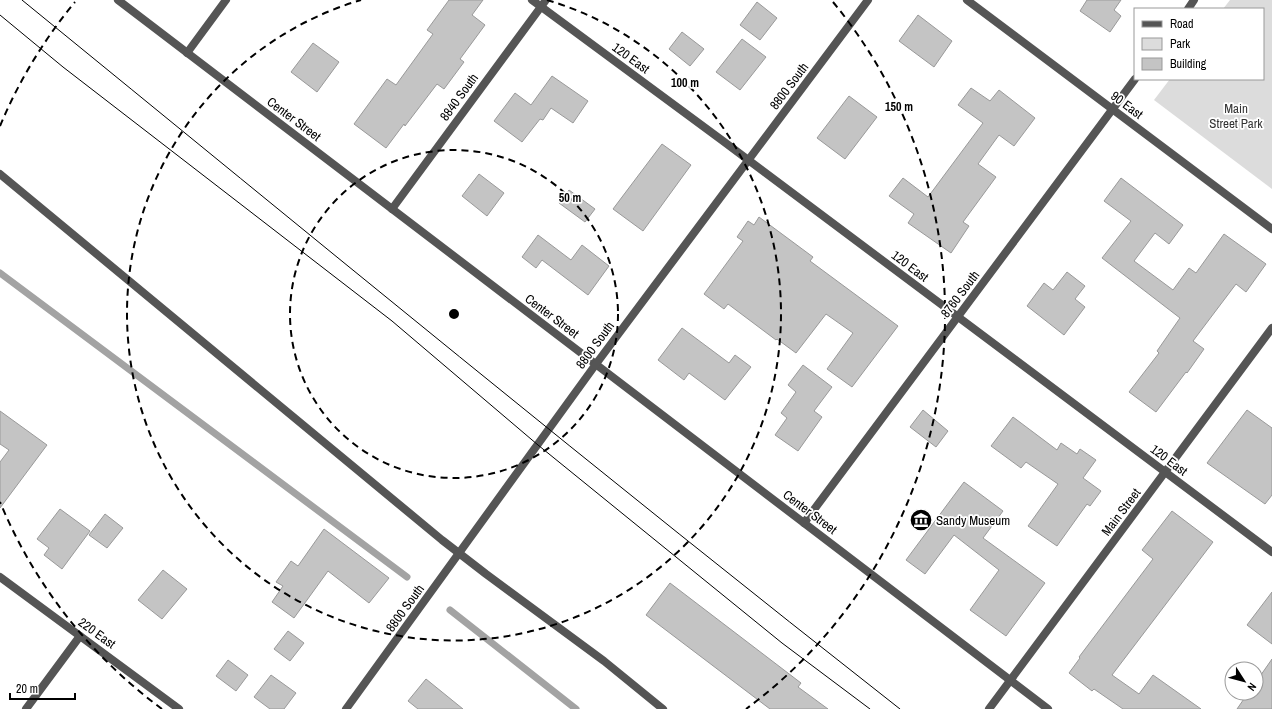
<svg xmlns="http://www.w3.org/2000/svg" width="1272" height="709" font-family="'Archivo Narrow',sans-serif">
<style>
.green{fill:#dcdcdc}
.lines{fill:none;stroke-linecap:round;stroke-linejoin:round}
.stream{stroke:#a3a3a3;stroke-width:7}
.building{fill:#c4c4c4;stroke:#999}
.service{stroke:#555;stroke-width:8}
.minor{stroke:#555;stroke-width:8}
.tertiary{stroke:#555;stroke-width:8}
.tram{stroke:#000;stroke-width:1}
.ring{fill:none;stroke:#000;stroke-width:2;stroke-dasharray:7 5}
.labels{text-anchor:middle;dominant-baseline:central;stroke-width:3.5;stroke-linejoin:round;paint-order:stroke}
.street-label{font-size:13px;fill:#000;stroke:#fff}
.park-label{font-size:13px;fill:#333;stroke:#fff}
.poi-label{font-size:13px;fill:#000;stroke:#fff;text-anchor:start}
.centre{fill:#000;stroke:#fff;stroke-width:2}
.ring-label{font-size:12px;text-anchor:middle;font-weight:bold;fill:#000;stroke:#fff;stroke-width:3.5;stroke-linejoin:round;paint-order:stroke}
</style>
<rect width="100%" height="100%" fill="#fff"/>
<path class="green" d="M 1230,0 L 1272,0 L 1272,189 L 1154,100 L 1170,79 L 1263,79 L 1263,9 L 1223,9 Z"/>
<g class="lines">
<g class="stream">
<path d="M 0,273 L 407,577"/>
<path d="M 450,610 L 576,709"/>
</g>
</g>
<g class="building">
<path d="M 449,0 L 483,0 L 472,15 L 485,25 L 460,59 L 464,62 L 444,89 L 437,84 L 405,126 L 404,124 L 386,148 L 354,124 L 387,79 L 396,85 L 433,34 L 427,30 Z"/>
<path d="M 1087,0 L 1121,0 L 1114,10 L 1121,16 L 1110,32 L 1080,11 Z"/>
<path d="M 757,2 L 777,18 L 760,40 L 740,25 Z"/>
<path d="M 918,15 L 952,41 L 934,67 L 899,41 Z"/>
<path d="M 682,32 L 704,49 L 690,66 L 669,49 Z"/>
<path d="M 742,39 L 766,57 L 740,90 L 716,72 Z"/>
<path d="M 313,43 L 339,62 L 317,92 L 291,72 Z"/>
<path d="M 552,76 L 588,101 L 573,123 L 551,108 L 543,120 L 540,119 L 522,142 L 494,121 L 515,93 L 531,105 Z"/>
<path d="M 971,88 L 990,101 L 999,90 L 1035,118 L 1014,146 L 999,135 L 978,164 L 996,177 L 963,222 L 969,226 L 951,253 L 908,223 L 914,214 L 889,196 L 903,178 L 928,197 L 983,123 L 958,105 Z"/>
<path d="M 849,96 L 877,117 L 845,159 L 817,138 Z"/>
<path d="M 662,144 L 691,165 L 643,231 L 613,209 Z"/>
<path d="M 479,174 L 504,193 L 487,216 L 462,196 Z"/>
<path d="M 1121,178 L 1183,225 L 1169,244 L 1155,233 L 1134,261 L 1173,290 L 1189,268 L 1196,273 L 1224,234 L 1266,264 L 1246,292 L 1236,284 L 1193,341 L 1204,349 L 1187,373 L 1186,372 L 1156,412 L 1129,392 L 1159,353 L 1157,351 L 1180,318 L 1102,258 L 1131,221 L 1104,201 Z"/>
<path d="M 569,190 L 595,209 L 585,222 L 559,203 Z"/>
<path d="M 759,217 L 813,257 L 810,261 L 898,326 L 852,387 L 827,369 L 853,333 L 826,314 L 796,353 L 777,339 L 776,340 L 728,304 L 724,309 L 704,294 L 743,241 L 737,237 L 748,221 L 754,225 Z"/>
<path d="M 538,235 L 571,260 L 582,245 L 609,266 L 588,295 L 542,260 L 536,268 L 522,257 Z"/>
<path d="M 1067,272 L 1085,286 L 1075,299 L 1085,307 L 1064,335 L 1027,306 L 1044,283 L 1053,290 Z"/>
<path d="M 682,328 L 729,363 L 735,355 L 751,367 L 725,400 L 689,373 L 684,380 L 658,360 Z"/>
<path d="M 803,365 L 832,387 L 814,411 L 822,417 L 798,451 L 775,435 L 787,418 L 781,413 L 796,392 L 788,385 Z"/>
<path d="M 923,410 L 948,431 L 936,447 L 910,427 Z"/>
<path d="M 1247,410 L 1272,428 L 1272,495 L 1265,504 L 1207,463 Z"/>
<path d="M 0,411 L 47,445 L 0,508 L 0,462 L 9,450 L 0,444 Z"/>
<path d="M 1013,417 L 1057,450 L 1061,443 L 1077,454 L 1080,449 L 1096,460 L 1083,478 L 1101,491 L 1090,506 L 1087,504 L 1057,546 L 1028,526 L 1058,484 L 1026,462 L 1021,468 L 991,446 Z"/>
<path d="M 964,482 L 1003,511 L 983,538 L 1045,583 L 1006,636 L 970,610 L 999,570 L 954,535 L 925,574 L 906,560 Z"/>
<path d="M 60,509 L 90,531 L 62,569 L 44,555 L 49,548 L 37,539 Z"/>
<path d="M 1172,511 L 1213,542 L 1112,675 L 1139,694 L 1153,675 L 1201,709 L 1123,709 L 1094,689 L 1092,691 L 1069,673 L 1080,658 L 1079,657 L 1153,559 L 1142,550 Z"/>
<path d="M 105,514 L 123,528 L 107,548 L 89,535 Z"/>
<path d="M 324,529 L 389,578 L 369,603 L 328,571 L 294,618 L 272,602 L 283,586 L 276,582 L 291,561 L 298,566 Z"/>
<path d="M 163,570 L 187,589 L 162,619 L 138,600 Z"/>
<path d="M 670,583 L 801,683 L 798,687 L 828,709 L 770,709 L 646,615 Z"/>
<path d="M 1272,592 L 1272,644 L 1247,625 Z"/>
<path d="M 288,631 L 304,643 L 290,661 L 274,649 Z"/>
<path d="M 1272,659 L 1272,709 L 1237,709 L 1248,693 L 1256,693 L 1256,682 Z"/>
<path d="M 228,660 L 248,675 L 236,691 L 216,676 Z"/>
<path d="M 271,675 L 296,693 L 284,709 L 270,709 L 254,697 Z"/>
<path d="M 426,679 L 463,709 L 418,709 L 408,701 Z"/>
</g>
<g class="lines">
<path class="service" d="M 0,174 L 442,540 L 486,574 L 604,661 L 663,709"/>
<g class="minor">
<path d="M 118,0 L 1048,709"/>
<path d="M 532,0 L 723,141 L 1272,552"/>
<path d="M 967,0 L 1272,229"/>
<path d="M 1188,9 L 1194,0"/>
<path d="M 187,53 L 226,0"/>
<path d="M 392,209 L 546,0"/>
<path d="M 804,523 L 1135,79"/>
<path d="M 0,577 L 179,709"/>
<path d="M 26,709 L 80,636"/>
</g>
<g class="tertiary">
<path d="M 346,709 L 596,364 L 868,0"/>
<path d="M 989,709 L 1272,328"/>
</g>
<g class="tram">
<path d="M 22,0 C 314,238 604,477 900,709"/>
<path d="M 0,15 L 63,67 L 392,321 L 538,445 L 782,643 L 870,709"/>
</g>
</g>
<g class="ring">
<circle cx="454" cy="314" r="164"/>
<path d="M547 0A327 327 0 1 1 361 0"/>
<path d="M162 709A491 491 0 0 1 0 502M0 126A491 491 0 0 1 75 2M833 2A491 491 0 0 1 746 709"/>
</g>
<defs>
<g id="museum-disc" transform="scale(1.15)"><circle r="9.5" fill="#000" stroke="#fff"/><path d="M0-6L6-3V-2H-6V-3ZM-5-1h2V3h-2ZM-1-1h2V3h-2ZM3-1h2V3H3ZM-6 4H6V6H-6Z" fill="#fff"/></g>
</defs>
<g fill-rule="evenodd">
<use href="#museum-disc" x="921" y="520"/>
</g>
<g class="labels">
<g class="street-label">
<text transform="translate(631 58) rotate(36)">120 East</text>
<text transform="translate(789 86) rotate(-53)">8800 South</text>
<text transform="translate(459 97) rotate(-54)">8840 South</text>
<text transform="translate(1127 105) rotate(37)">90 East</text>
<text transform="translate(294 119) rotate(37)">Center Street</text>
<text transform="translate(910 266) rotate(37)">120 East</text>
<text transform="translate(960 294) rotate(-53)">8760 South</text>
<text transform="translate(552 316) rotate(37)">Center Street</text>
<text transform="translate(595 345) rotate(-54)">8800 South</text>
<text transform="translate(1169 460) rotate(37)">120 East</text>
<text transform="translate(810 512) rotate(37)">Center Street</text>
<text transform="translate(1121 512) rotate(-53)">Main Street</text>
<text transform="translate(405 608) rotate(-54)">8800 South</text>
<text transform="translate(97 633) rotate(36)">220 East</text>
</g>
<g class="park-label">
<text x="1236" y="108">Main<tspan x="1236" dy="15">Street Park</tspan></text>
</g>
<g class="poi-label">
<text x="936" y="520">Sandy Museum</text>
</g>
</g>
<circle cx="454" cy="314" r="6" class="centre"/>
<g class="ring-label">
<text x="685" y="87">100 m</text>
<text x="899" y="111">150 m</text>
<text x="570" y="202">50 m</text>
</g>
<rect x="1134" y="8" width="130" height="72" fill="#ffffff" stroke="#999999"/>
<rect x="1142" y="21" width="20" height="6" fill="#555555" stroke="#999999"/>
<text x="1170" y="28" font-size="12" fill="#000000">Road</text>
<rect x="1142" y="38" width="20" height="12" fill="#dcdcdc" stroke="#999999"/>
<text x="1170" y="48" font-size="12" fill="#000000">Park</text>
<rect x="1142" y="58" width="20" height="12" fill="#c4c4c4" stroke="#999999"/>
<text x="1170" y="68" font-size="12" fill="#000000">Building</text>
<g transform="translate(1244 681) rotate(126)"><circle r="19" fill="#ffffff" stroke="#999999"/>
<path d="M0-3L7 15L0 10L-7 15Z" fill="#000000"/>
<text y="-6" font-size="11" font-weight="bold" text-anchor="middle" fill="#000000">N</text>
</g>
<path d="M10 693v6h65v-6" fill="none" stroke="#000000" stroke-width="2"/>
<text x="16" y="693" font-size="12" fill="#000000" stroke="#ffffff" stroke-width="3" paint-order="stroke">20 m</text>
</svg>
